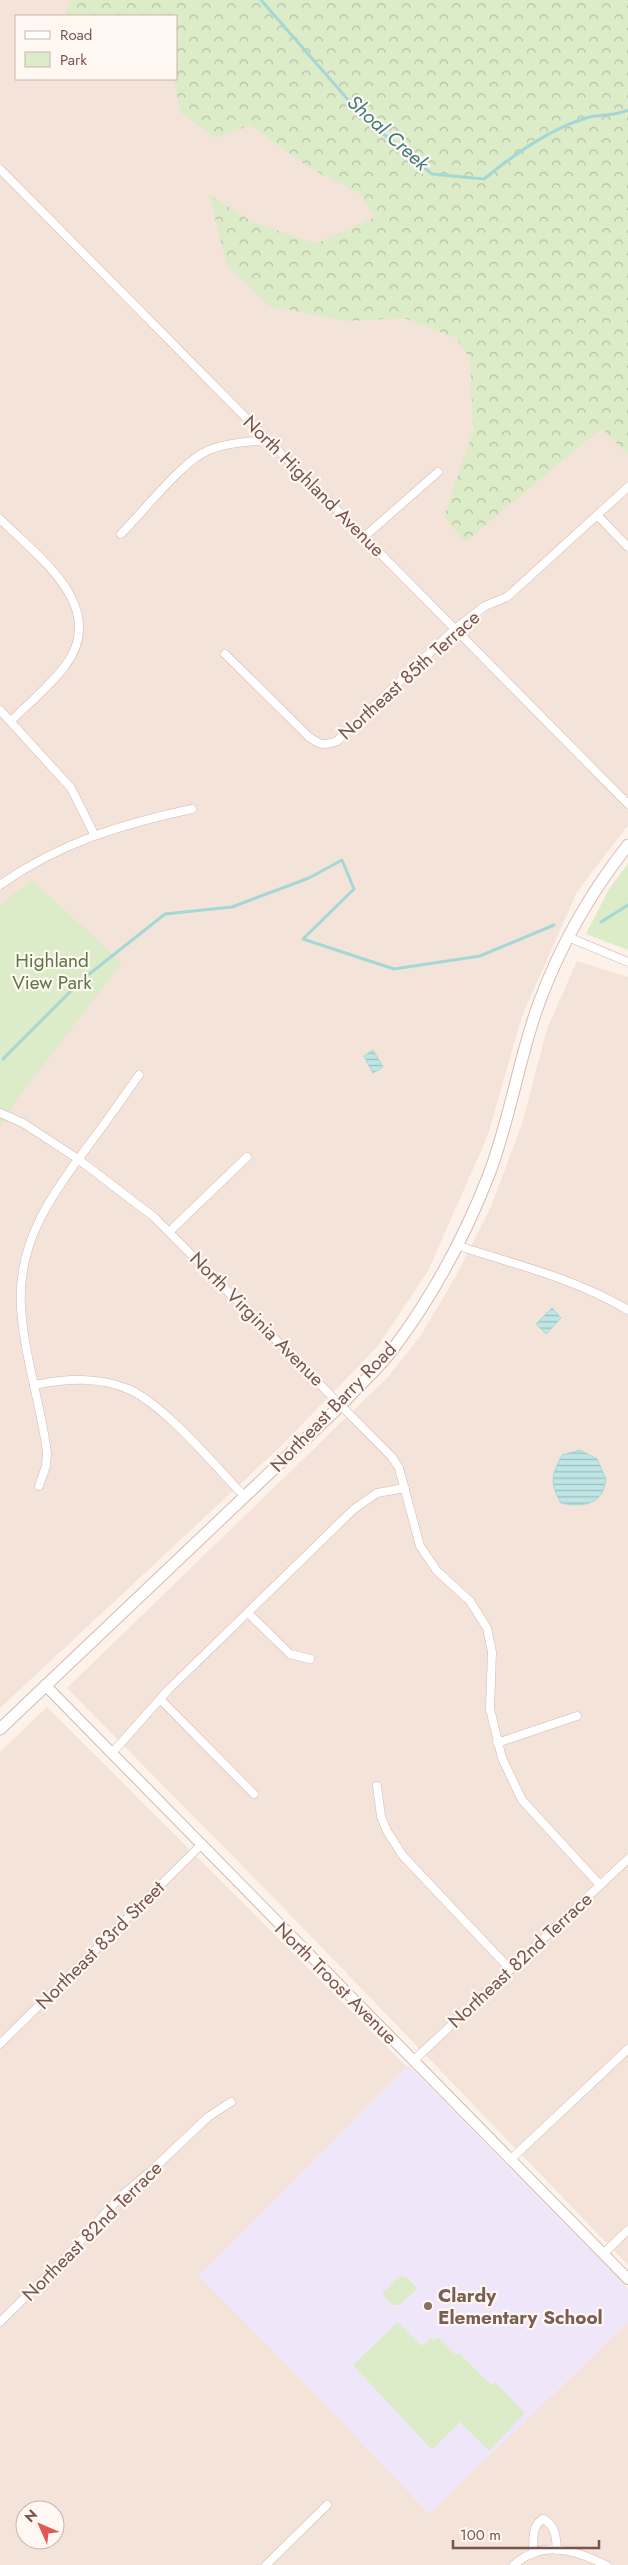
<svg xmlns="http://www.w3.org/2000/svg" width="628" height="2565" font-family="Jost,sans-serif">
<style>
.residential{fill:#f4e3d9;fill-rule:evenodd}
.education{fill:#efe6f9}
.forest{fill:url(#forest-crowns)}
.park{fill:#dcebc8}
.water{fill:url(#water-rules);stroke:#a4d8d7}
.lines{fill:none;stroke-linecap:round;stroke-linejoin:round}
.stream{stroke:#a4d8d7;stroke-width:3}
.minor-casing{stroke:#d2bab2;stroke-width:9}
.tertiary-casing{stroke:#d2bab2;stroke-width:12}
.secondary-casing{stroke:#d7bbb2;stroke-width:13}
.minor{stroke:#fff;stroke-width:8}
.tertiary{stroke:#fff;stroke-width:10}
.secondary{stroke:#fff;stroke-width:11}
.education-dot{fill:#8d6e63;stroke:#fff7f1;stroke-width:2}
.labels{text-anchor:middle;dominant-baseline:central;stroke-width:4.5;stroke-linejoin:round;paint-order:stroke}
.street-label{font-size:19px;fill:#78544d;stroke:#fff7f1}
.park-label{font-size:19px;fill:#5b7742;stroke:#fff7f1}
.education-label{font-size:19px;font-weight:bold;fill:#785e54;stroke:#fff7f1;text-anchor:start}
.water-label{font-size:20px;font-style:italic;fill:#407c7b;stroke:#fff7f1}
</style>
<defs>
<pattern id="forest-crowns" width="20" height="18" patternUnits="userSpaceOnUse" patternTransform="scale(1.25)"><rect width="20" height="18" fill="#dcebc8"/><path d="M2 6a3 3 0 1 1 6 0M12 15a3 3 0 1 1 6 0" fill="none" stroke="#b7c1a5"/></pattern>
<pattern id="water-rules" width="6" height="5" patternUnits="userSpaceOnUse" patternTransform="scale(1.25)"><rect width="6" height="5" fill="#bee6e5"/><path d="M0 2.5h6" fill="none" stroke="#9fbdbc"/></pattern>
</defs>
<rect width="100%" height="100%" fill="#fcf2ea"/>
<g class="residential">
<path d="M 0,0 L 628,0 L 628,825 L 577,892 L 522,1016 L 488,1135 L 428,1271 L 378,1346 L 280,1447 L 0,1708 ZM 16,16 L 176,16 L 176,79 L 16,79 Z"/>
<path d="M 577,961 L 628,977 L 628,2265 L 276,1900 L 67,1688 L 389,1376 L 421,1335 L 456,1276 L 490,1209 L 522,1124 L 547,1029 Z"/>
<path d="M 47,1707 L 628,2288 L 628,2565 L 0,2565 L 0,1752 ZM 25,2510 L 55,2510 L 55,2540 L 25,2540 Z"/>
</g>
<path class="education" d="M 408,2065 L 628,2289 L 628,2323 L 429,2514 L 311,2390 L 198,2276 Z"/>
<path class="forest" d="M 70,0 L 628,0 L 628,455 L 602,428 L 465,542 L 444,517 L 473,431 L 470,359 L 456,338 L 404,318 L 346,321 L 269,306 L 227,266 L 209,194 L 251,221 L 315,244 L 375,217 L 359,193 L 311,169 L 250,125 L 216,138 L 180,112 L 174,79 L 176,79 L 176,16 L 65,16 Z"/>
<g class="park">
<path d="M 628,864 L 628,950 L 586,934 L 609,889 Z"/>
<path d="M 32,880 L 122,963 L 17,1099 L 0,1127 L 0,905 Z"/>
<path d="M 400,2276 L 408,2278 L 417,2289 L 399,2305 L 392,2305 L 382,2293 Z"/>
<path d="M 398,2322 L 422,2346 L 431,2338 L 434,2341 L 438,2337 L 456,2355 L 459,2353 L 491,2385 L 495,2382 L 525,2413 L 489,2451 L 460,2422 L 432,2450 L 353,2365 Z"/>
</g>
<g class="water">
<path d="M 373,1050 L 383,1067 L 373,1073 L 364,1056 Z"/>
<path d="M 552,1308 L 561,1318 L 546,1334 L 536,1324 Z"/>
<path d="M 580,1450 L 597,1459 L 606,1479 C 605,1484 604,1490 601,1494 C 593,1507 573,1506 561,1503 C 549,1482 552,1475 562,1455 Z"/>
</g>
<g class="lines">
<g class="stream">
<path d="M 261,0 L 364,118 L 432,174 L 484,179 C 515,154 548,130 586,118 C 600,114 615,116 628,110"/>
<path d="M 601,922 L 628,905"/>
<path d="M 3,1059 L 83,979 L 165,914 L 232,907 L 309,878 L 342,860 L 354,889 L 303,939 L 394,969 L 480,956 L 554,925"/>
</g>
<g class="minor-casing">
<g id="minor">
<path d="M 0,169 L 628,804"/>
<path d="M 597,515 L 628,547"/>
<path d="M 0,519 C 37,556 110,607 65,666 C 50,686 29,703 11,721"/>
<path d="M 121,534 C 142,513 179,466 203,453 C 222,443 246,442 267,440"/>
<path d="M 364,537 L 438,472"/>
<path d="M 225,654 L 309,737 C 320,745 324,746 337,741 L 455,629 L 485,606 L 507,597 L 628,487"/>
<path d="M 0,710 L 71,788 L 94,834"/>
<path d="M 0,885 C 59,843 122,824 192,809"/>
<path d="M 568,937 L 628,962"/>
<path d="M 0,1113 L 23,1123 L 78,1159 L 154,1217 L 392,1457 L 399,1468 L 420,1546 L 437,1571 L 470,1601 L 487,1628 L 492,1652 L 490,1709 L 502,1758 L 522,1800 L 600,1885"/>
<path d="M 170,1231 L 247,1157"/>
<path d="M 458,1246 C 515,1264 576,1279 628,1310"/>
<path d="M 34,1385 C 66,1379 97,1376 128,1389 C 164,1404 216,1467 245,1497"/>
<path d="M 39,1486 L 46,1466 L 47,1453 C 41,1404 24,1357 21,1307 C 17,1243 51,1195 88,1146 C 106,1122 122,1099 139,1075"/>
<path d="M 248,1613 L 290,1654 L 310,1659"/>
<path d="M 161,1700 L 254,1794"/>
<path d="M 497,1743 L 577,1716"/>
<path d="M 112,1753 L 169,1689 L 354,1509 L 377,1493 L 405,1488"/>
<path d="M 377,1786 L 381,1816 L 387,1831 L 403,1856 L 510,1969"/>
<path d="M 0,2044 L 200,1846"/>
<path d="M 413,2061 L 628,1859"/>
<path d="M 511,2159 L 628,2049"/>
<path d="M 603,2254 L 628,2230"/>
<path d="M 0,2322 L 66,2257 L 120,2197 L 151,2171 L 208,2117 L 231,2102"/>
<path d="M 533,2552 C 534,2539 531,2526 543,2519 C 556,2525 556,2538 557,2550"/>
<path d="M 266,2565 L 327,2505"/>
<path d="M 514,2565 C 543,2539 575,2550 606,2565"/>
</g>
</g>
<g class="tertiary-casing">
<path id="tertiary" d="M 45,1685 L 628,2279"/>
</g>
<g class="secondary-casing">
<path id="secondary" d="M 0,1729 L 341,1405 C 358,1386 378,1369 393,1349 C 432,1297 464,1238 488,1177 C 510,1121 518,1060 539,1003 C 560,946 591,892 628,845"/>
</g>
<use href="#minor" class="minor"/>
<use href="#tertiary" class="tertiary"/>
<use href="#secondary" class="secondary"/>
</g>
<circle class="education-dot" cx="428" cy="2306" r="5"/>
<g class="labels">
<g class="street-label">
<text transform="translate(314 486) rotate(45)">North Highland Avenue</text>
<text transform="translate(409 675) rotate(-42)">Northeast 85th Terrace</text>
<text transform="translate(257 1319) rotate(45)">North Virginia Avenue</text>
<text transform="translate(333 1407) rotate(-46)">Northeast Barry Road</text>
<text transform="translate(100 1945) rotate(-45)">Northeast 83rd Street</text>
<text transform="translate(520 1960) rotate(-43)">Northeast 82nd Terrace</text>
<text transform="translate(336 1983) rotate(45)">North Troost Avenue</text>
<text transform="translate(92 2231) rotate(-45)">Northeast 82nd Terrace</text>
</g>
<g class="park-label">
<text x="52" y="960">Highland<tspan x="52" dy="22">View Park</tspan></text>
</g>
<g class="education-label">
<text x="438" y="2295">Clardy<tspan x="438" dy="22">Elementary School</tspan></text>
</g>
<g class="water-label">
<text transform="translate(388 133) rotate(42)">Shoal Creek</text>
</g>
</g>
<rect x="15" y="15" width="162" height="65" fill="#fff7f1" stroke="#c9b6af"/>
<rect x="25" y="31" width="25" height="8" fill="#ffffff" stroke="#c9b6af"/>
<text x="60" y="40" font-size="15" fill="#78544d">Road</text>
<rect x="25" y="52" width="25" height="15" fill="#dcebc8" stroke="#c9b6af"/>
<text x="60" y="65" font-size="15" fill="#78544d">Park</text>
<g transform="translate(40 2525) rotate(315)"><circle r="24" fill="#fff7f1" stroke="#c9b6af"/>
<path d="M0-4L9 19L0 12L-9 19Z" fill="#e35852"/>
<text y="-8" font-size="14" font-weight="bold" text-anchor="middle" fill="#78544d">N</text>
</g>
<path d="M453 2540v8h146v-8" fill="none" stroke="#78544d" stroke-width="2.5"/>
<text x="460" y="2540" font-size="15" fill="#78544d" stroke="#fff7f1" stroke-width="4" paint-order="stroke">100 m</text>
</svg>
